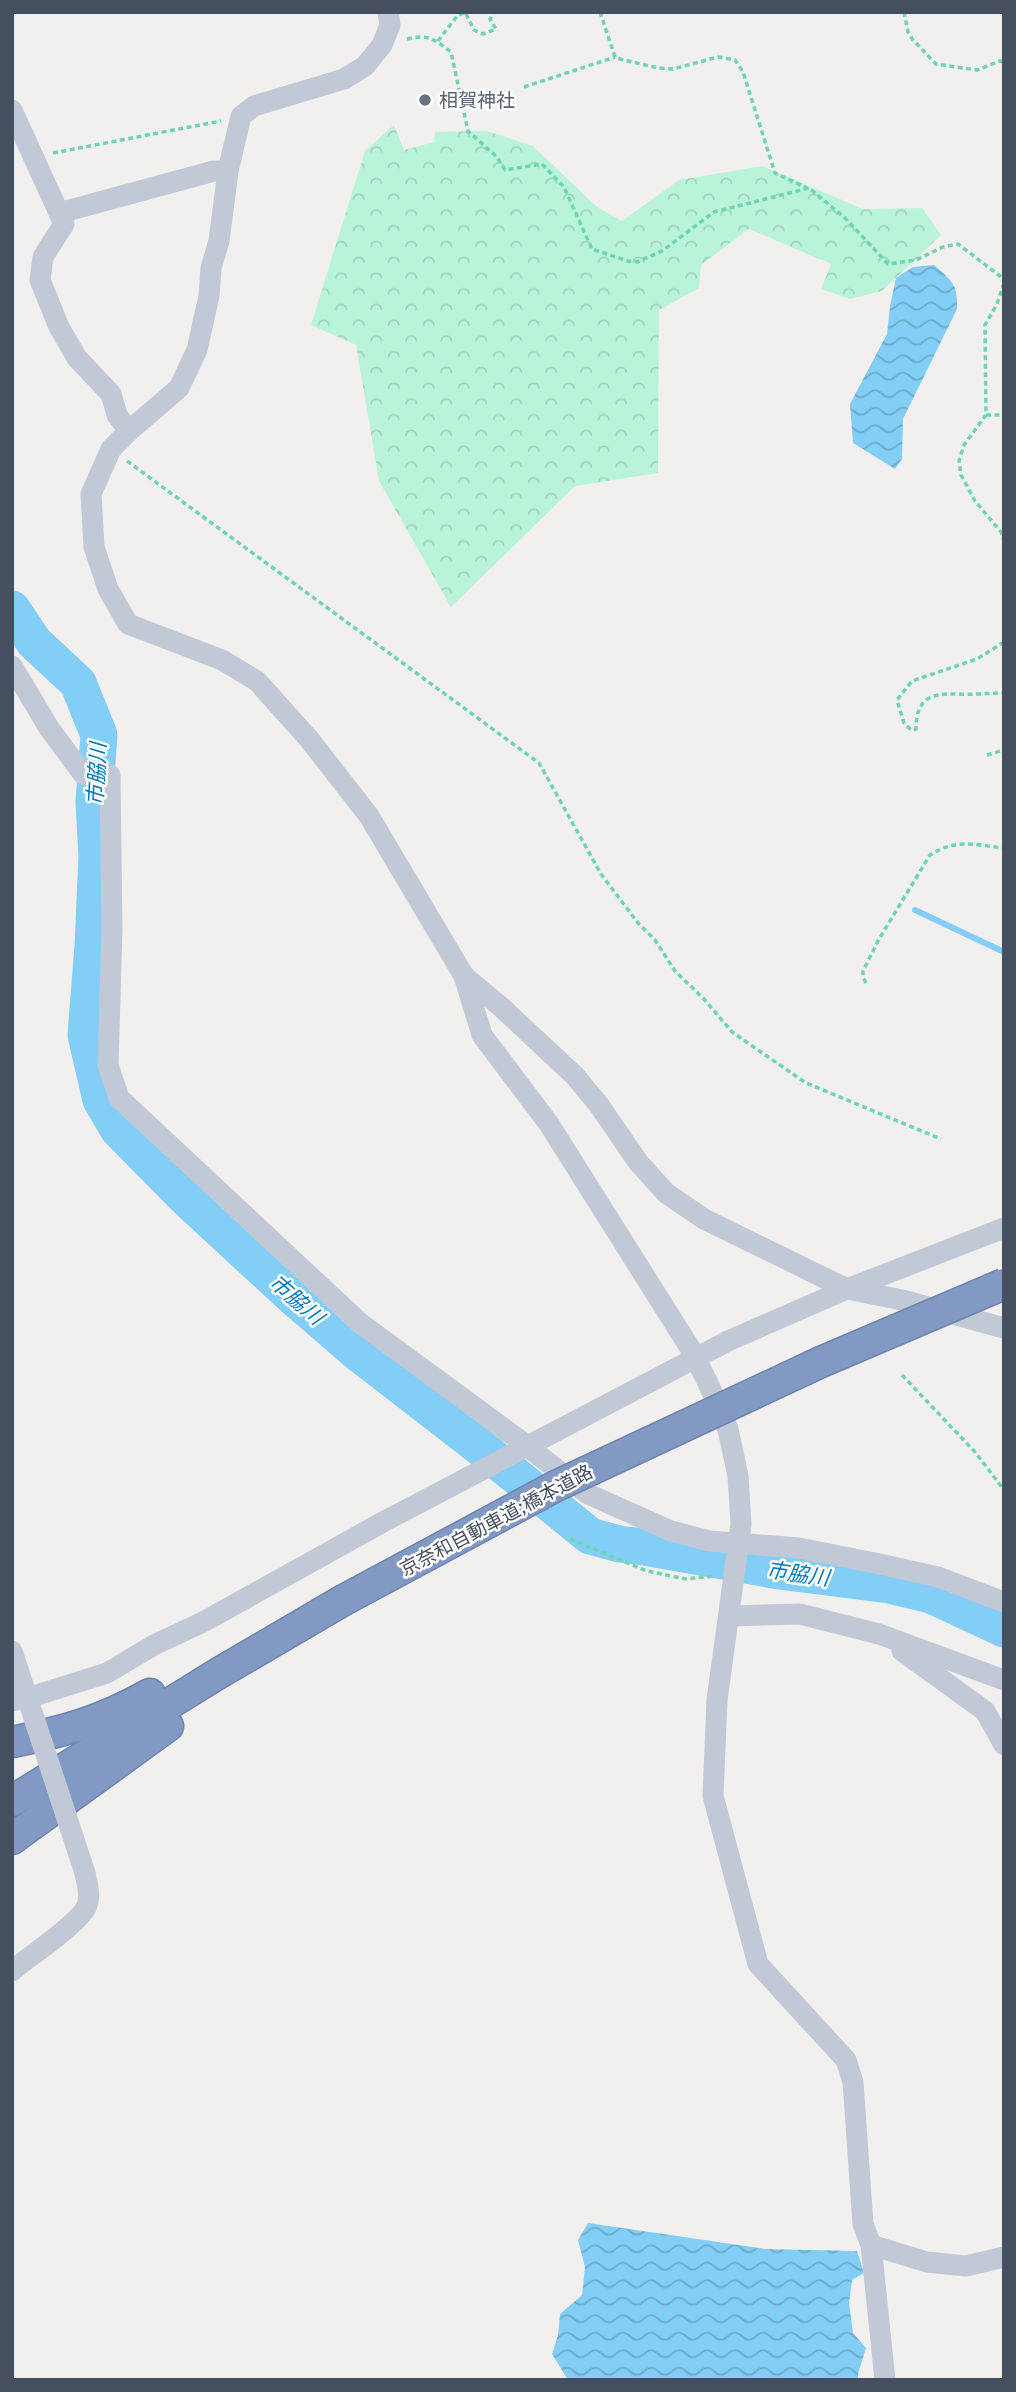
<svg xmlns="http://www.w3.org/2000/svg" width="1016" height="2392" font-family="'IBM Plex Sans','Noto Sans JP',sans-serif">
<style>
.forest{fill:url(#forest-crowns)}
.water{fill:url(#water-waves)}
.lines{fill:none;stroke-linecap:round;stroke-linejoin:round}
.stream{stroke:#82cef6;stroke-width:6}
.river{stroke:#82cef6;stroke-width:37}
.highway-casing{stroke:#6d84b0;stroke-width:33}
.path{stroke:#6dd6b1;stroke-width:3.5;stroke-dasharray:5 3.5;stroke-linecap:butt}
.minor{stroke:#c2c9d6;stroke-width:21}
.highway{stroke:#8299c4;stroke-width:30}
.highway-bridge-casing{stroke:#6d84b0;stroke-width:33;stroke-linecap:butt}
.minor-bridge{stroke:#c2c9d6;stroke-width:21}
.highway-bridge{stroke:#8299c4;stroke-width:30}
.worship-dot{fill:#6b7280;stroke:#fff;stroke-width:2.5}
.labels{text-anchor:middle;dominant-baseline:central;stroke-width:5;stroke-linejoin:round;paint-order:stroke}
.worship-label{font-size:19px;fill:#5b616d;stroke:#fff;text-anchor:start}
.street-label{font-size:19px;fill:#454f5f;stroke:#fff}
.water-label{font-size:21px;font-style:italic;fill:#0078b8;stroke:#fff}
</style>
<defs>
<pattern id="forest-crowns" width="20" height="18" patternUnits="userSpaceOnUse" patternTransform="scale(1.75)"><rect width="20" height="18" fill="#b9f4d8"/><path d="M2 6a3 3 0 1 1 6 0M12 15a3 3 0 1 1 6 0" fill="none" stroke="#a0d3bc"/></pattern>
<pattern id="water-waves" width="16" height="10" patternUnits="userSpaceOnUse" patternTransform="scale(1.75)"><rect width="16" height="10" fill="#82cef6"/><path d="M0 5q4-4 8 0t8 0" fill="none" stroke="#6caaca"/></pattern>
</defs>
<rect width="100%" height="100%" fill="#f2f0ef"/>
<path class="forest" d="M 394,125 L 404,150 L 434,142 L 435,132 L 487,131 L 533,146 L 597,207 L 622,221 L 679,180 L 762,166 L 863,209 L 922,208 L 941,235 L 882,291 L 850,299 L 821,289 L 831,264 L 749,229 L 701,265 L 699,288 L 659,310 L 658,473 L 575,486 L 451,607 L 379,481 L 356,345 L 311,325 L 365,151 Z"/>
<g class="water">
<path d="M 934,265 C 952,281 958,284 957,309 L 903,419 L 902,459 L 895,469 L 853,443 L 850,404 L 887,334 L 890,306 L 896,278 L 913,267 Z"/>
<path d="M 588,2223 L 765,2249 L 857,2251 L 864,2273 L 852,2280 L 849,2303 L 853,2333 L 866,2348 L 858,2374 L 858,2380 L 568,2380 L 552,2354 L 558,2335 L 560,2314 L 582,2295 L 585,2267 L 578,2240 Z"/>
</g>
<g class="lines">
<path class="stream" d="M 915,910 L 1004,952"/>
<path class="river" d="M 12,609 L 34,642 L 78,683 L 99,735 L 94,802 L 97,857 L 93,946 L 86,1035 L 101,1100 L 118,1129 L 187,1199 L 292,1296 L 357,1352 L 485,1451 L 590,1536 L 619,1544 L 644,1547 L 779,1571 L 889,1585 L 931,1595 L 1004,1629"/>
<g class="highway-casing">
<g id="highway">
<path d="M 12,1742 C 66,1731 102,1721 150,1694"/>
<path d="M 12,1801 L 219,1673 L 342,1601"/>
<path d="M 12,1839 L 168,1726"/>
</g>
</g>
<g class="path">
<path d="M 600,12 L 615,57 L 620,59 L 658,68 L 673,69 L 718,57 L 735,60 L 743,72 L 775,173 L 807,188"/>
<path d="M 904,12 L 908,32 L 913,40 L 936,64 L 977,70 L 1000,61 L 1004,62"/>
<path d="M 407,39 C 428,34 434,39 451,52 L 468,131 L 497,157 L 505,170 L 542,164 L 564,187 L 592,249 L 628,261 L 637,262 L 662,251 L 714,212 L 809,188 L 845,218 L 888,264 L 916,260 L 943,247 L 958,244 L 1004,279"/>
<path d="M 438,41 L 457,16 L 465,12 L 474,30 L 483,34 L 496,29 L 490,19 L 494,12"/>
<path d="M 524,87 L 615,57"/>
<path d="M 53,153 L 221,121"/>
<path d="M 1004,283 L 997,304 L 985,325 L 986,415 L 964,445 L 959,461 L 961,475 L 975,501 L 1001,532 L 1004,541"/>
<path d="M 986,415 L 1004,415"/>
<path d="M 127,461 L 539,763 L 601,874 L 638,923 L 655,940 L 675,971 L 704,999 L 732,1032 L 806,1083 L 941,1139"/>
<path d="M 1004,642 L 977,659 L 912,681 L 897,700 L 904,723 L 911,730 L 916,729 C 916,698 931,693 959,694 C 974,695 989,693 1004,693"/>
<path d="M 987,755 L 1004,750"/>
<path d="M 866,983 L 863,977 L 863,971 L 879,939 L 930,855 C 957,838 974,845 1004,848"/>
<path d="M 902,1375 L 975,1452 L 1004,1490"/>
<path d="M 570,1539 L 647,1571 L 686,1579 L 714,1576"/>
</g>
<g class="minor">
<path d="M 388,12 L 390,25 L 382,45 L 365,66 L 344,79 L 254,106 L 241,116 L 228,171 L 219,241 L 211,268 L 209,296 L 197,350 L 179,388 L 129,431 L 111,449 L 91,494 L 94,547 L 108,589 L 128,624 L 222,660 L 257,681 L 309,739 L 369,816 L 464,976 L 482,1035 L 549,1124 L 690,1348 L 708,1383 L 728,1429 L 738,1476 L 741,1524 L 717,1700 L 713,1796 L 758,1964 L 846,2060 L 853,2082 L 863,2224 L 871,2245 L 885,2380"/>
<path d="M 12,110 L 64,224 L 43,257 L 40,280 L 59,327 L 77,358 L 111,394 L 117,415 L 129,431"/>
<path d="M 59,213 L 214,171 L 228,171"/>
<path d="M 12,666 L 49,728 L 83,774 L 110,775 L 112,929 L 108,1065 L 119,1098 L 360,1323 L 518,1439 L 588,1494 L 671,1531 L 709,1541 L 799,1548 L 875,1563 L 938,1577 L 1004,1602"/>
<path d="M 464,976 L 500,1006 L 575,1076 L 599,1105 L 638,1162 L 666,1193 L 704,1219 L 847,1289 L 902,1300 L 1004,1328"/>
<path d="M 728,1341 L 847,1289 L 1004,1228"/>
<path d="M 730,1616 L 800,1614 L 879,1634 L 1004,1680"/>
<path d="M 902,1651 L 985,1711 L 1004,1745"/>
<path d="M 12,1701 L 37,1695 L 107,1673 L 154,1645 L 205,1621 L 383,1522 L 465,1479"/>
<path d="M 12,1971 C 28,1957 82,1922 87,1905 C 91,1894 87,1884 85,1873"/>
<path d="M 871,2245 L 927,2262 L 966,2266 L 1004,2257"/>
</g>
<use href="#highway" class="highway"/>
<g class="highway-bridge-casing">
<path id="highway-bridge" d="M 342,1601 L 556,1486 L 821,1362 L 1004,1284"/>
</g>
<g class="minor-bridge">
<path d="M 465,1479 L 728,1341"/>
<path d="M 12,1651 L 85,1873"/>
</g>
<use href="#highway-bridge" class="highway-bridge"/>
</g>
<circle class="worship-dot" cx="425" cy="100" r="7"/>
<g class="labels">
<g class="worship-label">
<text x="439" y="100">相賀神社</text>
</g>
<g class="street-label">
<text transform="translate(496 1520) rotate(-28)">京奈和自動車道;橋本道路</text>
</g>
<g class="water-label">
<text transform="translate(96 774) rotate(-87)">市脇川</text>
<text transform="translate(297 1299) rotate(41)">市脇川</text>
<text transform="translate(798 1573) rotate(8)">市脇川</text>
</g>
</g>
<rect width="1016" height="2392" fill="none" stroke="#454f5f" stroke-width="28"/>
</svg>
